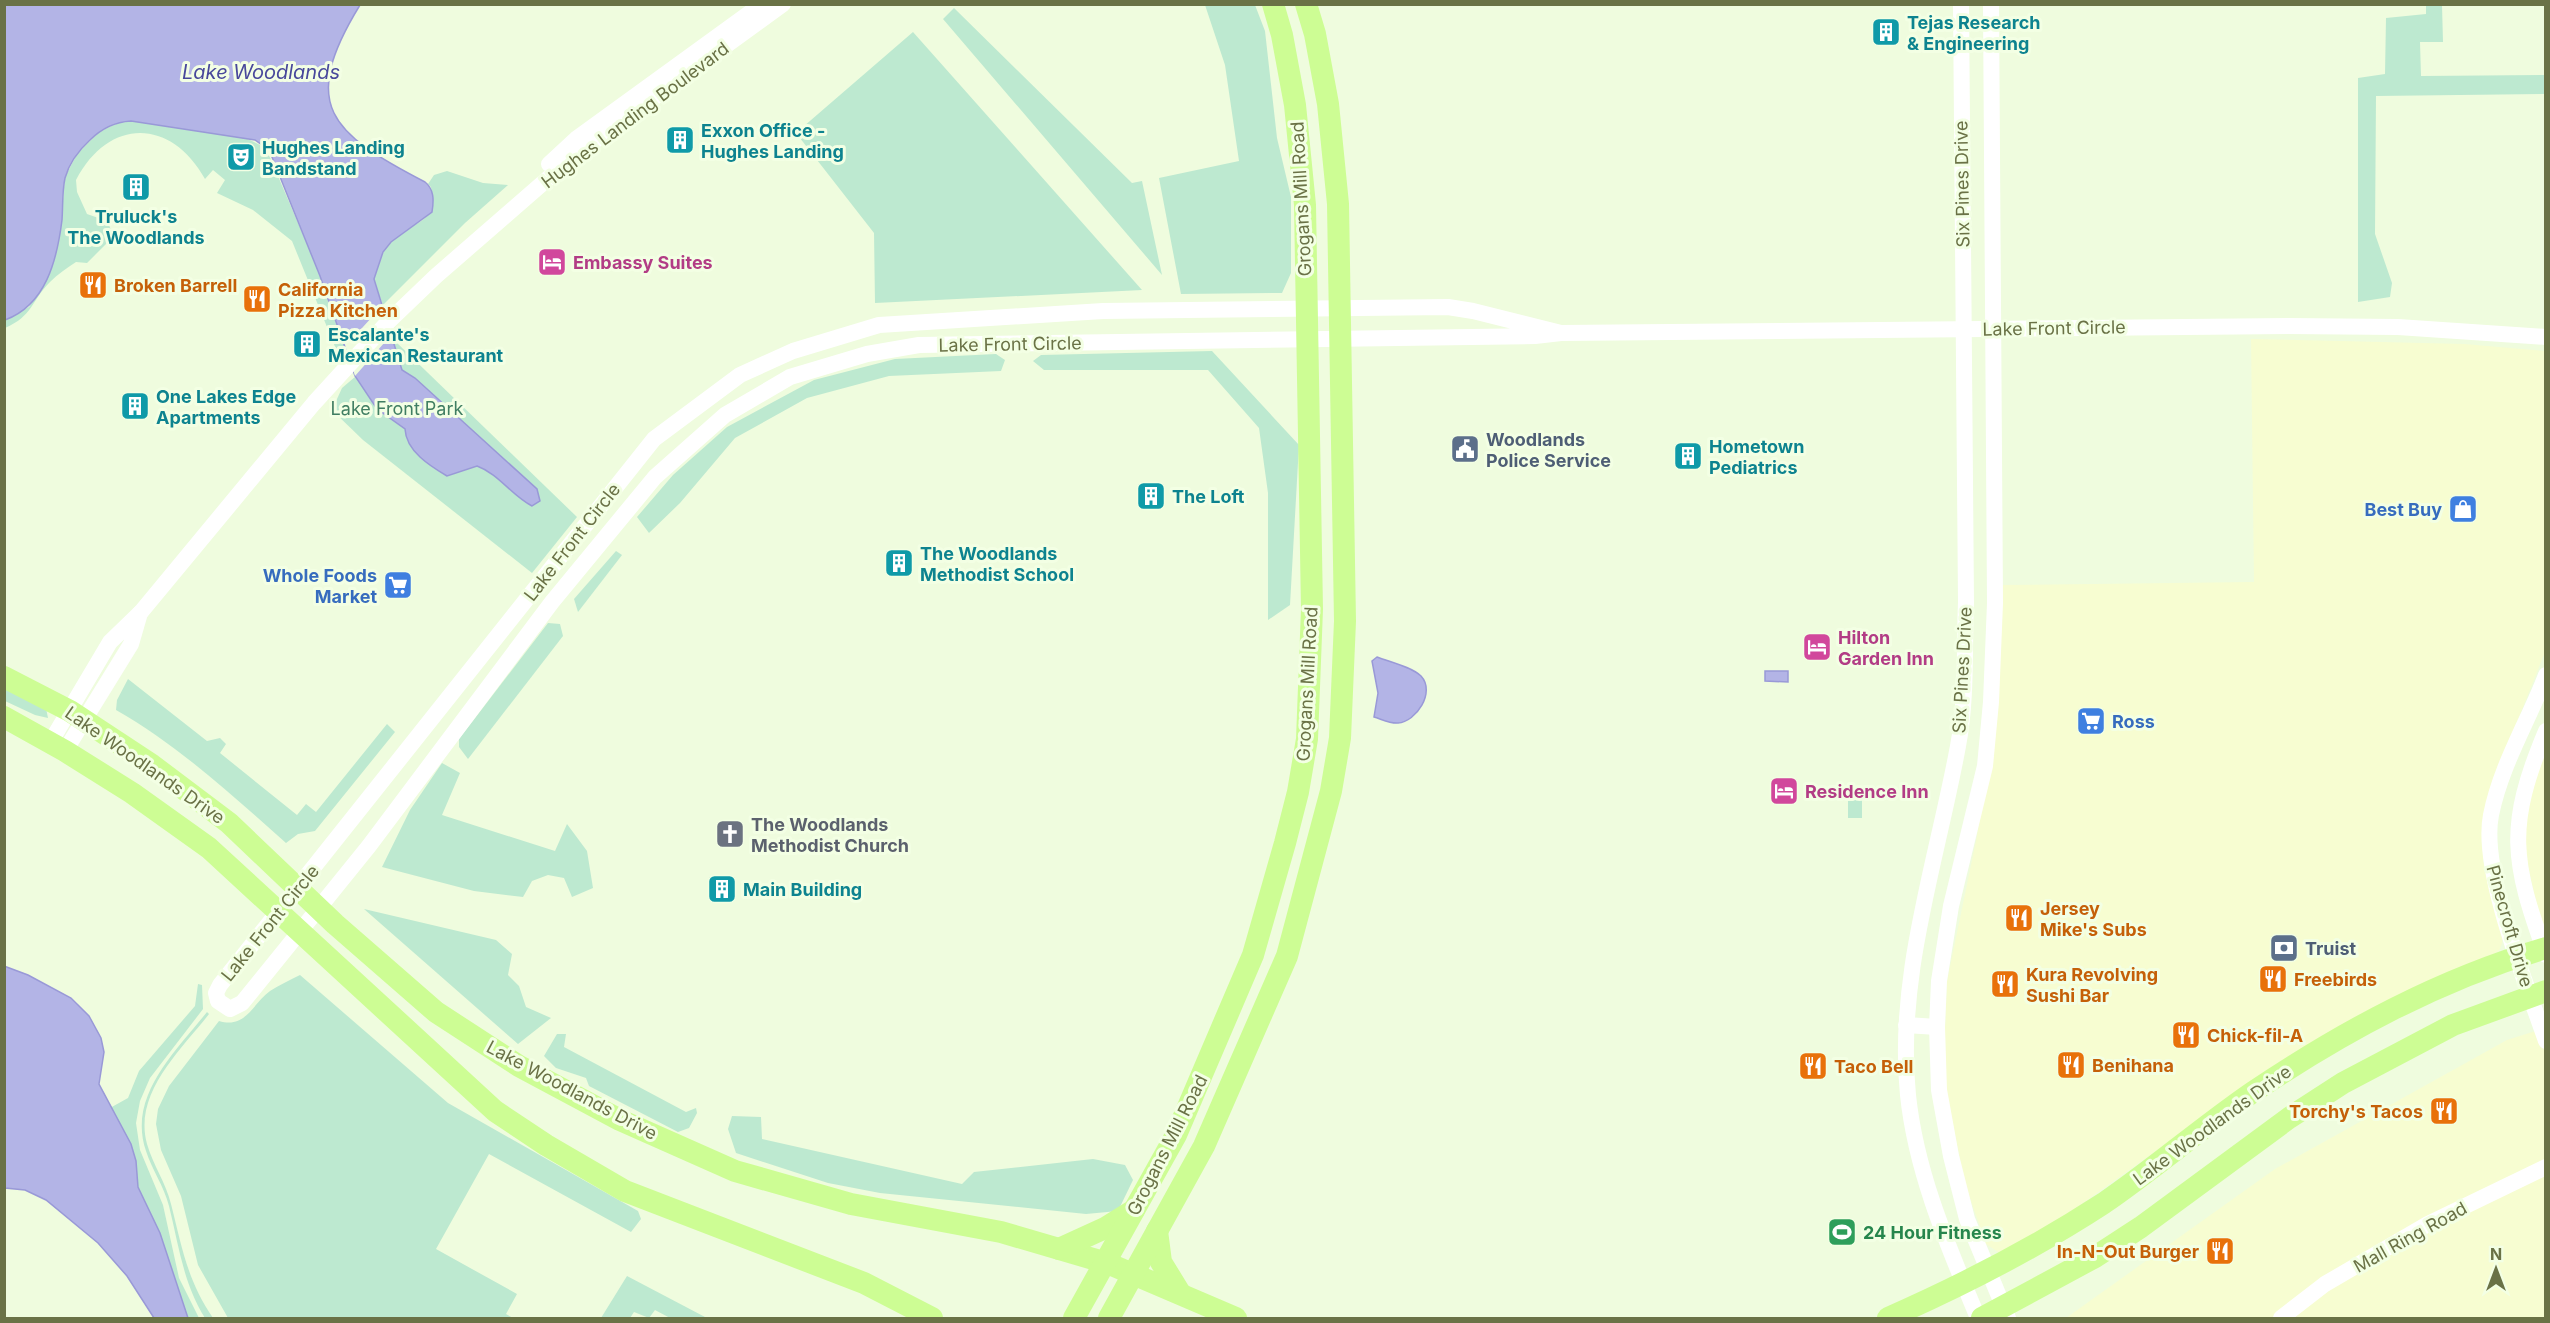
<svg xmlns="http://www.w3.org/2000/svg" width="2550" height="1323" font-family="Inter,sans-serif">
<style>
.commercial{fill:#f7fdd1}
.green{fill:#bde9d0}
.water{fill:#b3b4e6;stroke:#9999d7;stroke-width:1.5}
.pier{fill:#effcde}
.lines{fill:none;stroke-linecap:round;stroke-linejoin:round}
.minor{stroke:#fff;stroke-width:16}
.major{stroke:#cdfd94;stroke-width:22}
.labels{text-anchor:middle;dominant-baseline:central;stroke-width:6;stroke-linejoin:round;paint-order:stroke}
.culture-label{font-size:18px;font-weight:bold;fill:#0d838f;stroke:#f3ffe4;text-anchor:start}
.street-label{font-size:18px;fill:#6a7246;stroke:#f3ffe4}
.hotel-label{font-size:18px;font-weight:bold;fill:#b23c85;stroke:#f3ffe4;text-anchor:start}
.food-label{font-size:18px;font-weight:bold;fill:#c56008;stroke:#f3ffe4;text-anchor:start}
.park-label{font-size:18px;fill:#407e62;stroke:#f3ffe4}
.service-label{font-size:18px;font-weight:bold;fill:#4e5e75;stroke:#f3ffe4;text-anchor:start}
.shop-label{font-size:18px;font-weight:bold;fill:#366cbe;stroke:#f3ffe4;text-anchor:end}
.worship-label{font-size:18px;font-weight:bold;fill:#5b616d;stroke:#f3ffe4;text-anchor:start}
.leisure-label{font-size:18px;font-weight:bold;fill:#27864d;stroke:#f3ffe4;text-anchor:start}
.water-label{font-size:20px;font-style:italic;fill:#48489b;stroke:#f3ffe4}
</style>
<rect width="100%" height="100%" fill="#effcde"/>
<g class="commercial">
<path d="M 2251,339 L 2464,344 L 2545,351 L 2545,652 L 2493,782 L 2483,853 L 2484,868 L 2503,932 L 2502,943 L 2499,951 L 2492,955 L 2261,1076 L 2069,1213 L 2005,1251 L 1998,1252 L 1986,1244 L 1965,1184 L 1946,1089 L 1945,1031 L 1947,981 L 1977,836 L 2003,585 L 2254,582 Z"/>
<path d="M 2545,753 L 2545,929 L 2541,923 L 2522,841 L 2533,783 Z"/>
<path d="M 2545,1028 L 2545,1318 L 2066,1318 L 2275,1169 L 2507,1040 Z"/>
</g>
<g class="green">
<path d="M 1205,5 L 1255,5 L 1265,31 L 1277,138 L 1291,197 L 1291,273 L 1282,293 L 1181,294 L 1159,178 L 1239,161 L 1225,65 Z"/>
<path d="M 2426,5 L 2442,5 L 2443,42 L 2420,42 L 2421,76 L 2545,75 L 2545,94 L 2376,96 L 2375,234 L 2392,283 L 2390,297 L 2358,302 L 2358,78 L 2385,74 L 2386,18 L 2426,14 Z"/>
<path d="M 954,8 L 1132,183 L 1142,181 L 1162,275 L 943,19 Z"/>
<path d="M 913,32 L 1142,290 L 875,303 L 874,233 L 796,133 Z"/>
<path d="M 134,121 L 246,138 L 266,148 L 316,265 L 342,335 L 345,344 L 338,354 L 292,241 L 253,210 L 217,193 L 225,180 L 213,170 L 205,179 C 171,118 109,117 76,180 L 77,192 L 87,214 L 107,221 L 114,236 L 87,263 L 76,262 C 67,268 58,274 50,282 C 31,301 33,316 5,328 L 4,320 L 29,307 L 46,280 L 62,210 L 65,177 L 77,154 L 99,132 L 118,123 Z"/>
<path d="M 447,171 L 483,183 L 508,185 L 465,223 L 383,305 L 373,280 C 380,267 380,252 391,241 C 416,217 435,229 431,187 L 428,184 L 434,175 Z"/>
<path d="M 396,342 L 577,517 L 532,573 L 363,440 L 332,410 L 342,388 Z"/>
<path d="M 1212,351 L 1299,445 L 1290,605 L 1268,620 L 1268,493 L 1259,428 L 1208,370 L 1044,370 L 1033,361 L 1041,355 Z"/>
<path d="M 996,354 L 1005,360 L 1001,371 L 889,376 L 807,398 L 735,438 L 680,503 L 649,533 L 637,517 L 673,475 L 727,427 L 814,380 L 895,359 Z"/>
<path d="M 616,551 L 622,555 L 578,612 L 574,599 Z"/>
<path d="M 548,623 L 560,624 L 563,636 L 468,759 L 459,747 L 459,739 Z"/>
<path d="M 128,679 L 207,741 L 220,738 L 226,744 L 220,753 L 297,815 L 306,804 L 316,812 L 387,724 L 395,732 L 315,831 L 298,834 L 286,843 C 232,795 179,746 116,710 L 117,700 Z"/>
<path d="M 4,686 L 46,708 L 48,718 L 35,715 L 5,701 Z"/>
<path d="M 442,763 L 460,773 L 442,815 L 555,851 L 567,824 L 587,851 L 593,888 L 572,897 L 564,878 L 548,875 L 532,881 L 523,897 L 474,891 L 382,867 L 410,810 Z"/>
<rect x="1848" y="787" width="14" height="31"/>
<path d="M 364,909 L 496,940 L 512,954 L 508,975 L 519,986 L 526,1007 L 551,1018 L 518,1044 Z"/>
<path d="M 300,975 L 448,1103 L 638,1211 L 641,1219 L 631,1232 L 489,1154 L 436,1249 L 517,1294 L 506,1314 L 513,1318 L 228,1318 L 198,1265 L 181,1196 L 161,1150 L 156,1124 L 158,1109 L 169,1086 L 219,1021 C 246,1029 252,1004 270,991 C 279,985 290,980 300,975 Z"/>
<path d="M 198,984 L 202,985 L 203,1009 L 150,1078 L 140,1101 L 136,1123 L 140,1150 L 163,1205 L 179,1278 L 199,1318 L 188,1318 L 160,1233 L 138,1187 L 136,1161 L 131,1144 L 110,1108 L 128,1098 L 139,1071 L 195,1006 Z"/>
<path d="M 207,1012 L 209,1014 C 181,1050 133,1093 147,1144 C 153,1165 166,1183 171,1204 C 182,1247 187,1280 213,1318 L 205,1318 C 183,1283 179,1246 169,1206 C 164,1186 152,1170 146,1151 C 127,1096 176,1051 207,1012 Z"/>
<path d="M 557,1034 L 566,1034 L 564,1047 L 686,1112 L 696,1108 L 697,1113 L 689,1128 L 678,1132 L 589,1086 L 586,1078 L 556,1068 L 544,1056 Z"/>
<path d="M 732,1116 L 761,1117 L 762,1139 L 962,1184 L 974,1172 L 1093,1159 L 1125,1165 L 1133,1180 L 1118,1211 L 1086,1214 L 880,1193 L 828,1183 L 736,1153 L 728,1129 Z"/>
<path d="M 627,1276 L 705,1317 L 704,1318 L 670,1318 L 655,1310 L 649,1318 L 634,1312 L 630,1318 L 601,1318 Z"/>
</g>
<g class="water">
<path d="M 4,5 L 360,5 C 298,106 331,133 425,182 C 434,189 434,200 432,212 L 391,242 L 383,252 L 374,279 L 402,370 L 415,378 L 537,489 L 540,501 L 532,506 C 511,495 499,474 477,466 L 447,476 C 430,466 406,451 405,429 L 377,409 L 355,376 L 320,276 L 272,157 L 266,148 L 255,140 L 131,121 C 115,122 101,129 90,140 C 79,150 69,164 65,178 C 62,192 63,206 62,220 C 57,260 46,305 5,320 Z"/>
<path d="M 1377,657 C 1390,662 1412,667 1421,676 C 1436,692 1416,722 1398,723 C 1391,724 1381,719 1374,717 L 1378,693 L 1372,661 Z"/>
<path d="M 1765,671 L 1788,671 L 1788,682 L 1765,681 Z"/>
<path d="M 4,966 L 28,975 L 71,998 L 89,1016 L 101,1038 L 104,1052 L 99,1084 L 131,1144 L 136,1161 L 138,1187 L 160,1233 L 188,1318 L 154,1318 L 127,1276 L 98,1243 L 46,1200 L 25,1190 L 5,1188 Z"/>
</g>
<path class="pier" d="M 383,305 L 395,344 L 385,342 L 355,376 L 342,335 L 347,339 L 352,339 Z"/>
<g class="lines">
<g class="minor">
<path d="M 1961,4 L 1966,602 C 1964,649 1967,699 1958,746 C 1937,861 1896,977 1908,1095 C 1916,1173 1948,1246 1978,1318"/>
<path d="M 1991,4 L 1995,603 L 1991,702 L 1985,766 L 1951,906 L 1939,981 L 1937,1027 L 1939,1090 L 1951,1156 L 1967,1219 L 2008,1318"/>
<path d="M 549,164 L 576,139 L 762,4"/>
<path d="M 1561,333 L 1473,311 L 1448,307 L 1103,311 L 879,325 L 793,351 L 740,375 L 654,439 L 220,985 L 216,993 L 218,1001 L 230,1009 L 242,1003 L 369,846 L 552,602 L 655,477 L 725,415 L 790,377 L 867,354 L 919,345 L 1535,336 L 1561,333 L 2288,326 L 2398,327 L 2546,337"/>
<path d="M 2546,675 C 2528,722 2501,765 2491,815 C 2480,870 2527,986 2546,1041"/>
<path d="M 2546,731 C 2506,826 2512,861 2546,955"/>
<path d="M 50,743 L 110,642 L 141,612 L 314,403 L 388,322 L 436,276 L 575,155 L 783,4"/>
<path d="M 65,751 L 131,644 L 140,613"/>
<path d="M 1906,1025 L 1937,1027"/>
<path d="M 2281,1318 L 2325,1284 L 2428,1224 L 2546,1167"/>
</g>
<g class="major">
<path d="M 4,677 L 70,711 L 152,765 L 229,823 L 335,924 L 436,1012 L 519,1066 L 620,1120 L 735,1171 L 851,1204 L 1001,1232 L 1107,1263 L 1236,1318"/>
<path d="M 4,717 L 65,751 L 132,793 L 209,848 L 495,1111 L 546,1145 L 625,1191 L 864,1283 L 932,1318"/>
<path d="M 1157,1231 L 1161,1262 L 1180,1293"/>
<path d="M 1059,1249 L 1105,1228 L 1134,1210"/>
<path d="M 1074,1318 L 1176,1135 L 1253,955 L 1285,843 L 1298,792 L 1307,739 L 1312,609 L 1305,205 L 1295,105 L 1282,35 L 1273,4"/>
<path d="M 1109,1318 L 1204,1146 L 1287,956 L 1331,791 L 1340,738 L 1345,621 L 1338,204 L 1328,104 L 1315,34 L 1306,4"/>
<path d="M 1888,1318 C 1963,1285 2035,1248 2104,1203 C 2155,1168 2202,1127 2253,1092 C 2344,1031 2440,979 2546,948"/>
<path d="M 1982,1318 L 2095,1257 L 2141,1227 L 2289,1118 L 2343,1083 L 2453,1025 L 2546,991"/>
</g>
</g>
<defs>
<g id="building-square" transform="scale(1.5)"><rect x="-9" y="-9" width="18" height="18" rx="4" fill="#0f9aa8" stroke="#f3ffe4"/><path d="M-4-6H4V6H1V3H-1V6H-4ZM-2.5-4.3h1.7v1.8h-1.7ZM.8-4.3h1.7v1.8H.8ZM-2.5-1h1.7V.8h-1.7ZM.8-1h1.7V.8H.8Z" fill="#fff"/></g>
<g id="theatre-square" transform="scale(1.5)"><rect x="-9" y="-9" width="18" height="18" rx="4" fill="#0f9aa8" stroke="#f3ffe4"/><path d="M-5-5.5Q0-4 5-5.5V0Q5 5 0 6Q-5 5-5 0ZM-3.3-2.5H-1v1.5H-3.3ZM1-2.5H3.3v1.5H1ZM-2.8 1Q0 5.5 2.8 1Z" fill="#fff"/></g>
<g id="hotel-square" transform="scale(1.5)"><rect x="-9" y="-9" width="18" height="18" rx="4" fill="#d1479c" stroke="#f3ffe4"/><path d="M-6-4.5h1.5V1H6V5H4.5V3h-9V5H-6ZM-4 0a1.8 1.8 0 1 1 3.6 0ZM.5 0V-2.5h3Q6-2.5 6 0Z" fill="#fff"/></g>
<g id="restaurant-square" transform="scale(1.5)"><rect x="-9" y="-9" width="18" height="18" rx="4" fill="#e8710a" stroke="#f3ffe4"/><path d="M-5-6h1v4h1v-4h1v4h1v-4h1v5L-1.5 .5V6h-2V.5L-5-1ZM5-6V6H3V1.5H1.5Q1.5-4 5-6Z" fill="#fff"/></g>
<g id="civic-square" transform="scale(1.5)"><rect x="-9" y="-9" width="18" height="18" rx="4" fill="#5c6f8a" stroke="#f3ffe4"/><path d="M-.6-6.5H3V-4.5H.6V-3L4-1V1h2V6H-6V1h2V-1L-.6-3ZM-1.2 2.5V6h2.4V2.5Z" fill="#fff"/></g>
<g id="shop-square" transform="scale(1.5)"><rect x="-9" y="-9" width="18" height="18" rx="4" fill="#3f7fe0" stroke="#f3ffe4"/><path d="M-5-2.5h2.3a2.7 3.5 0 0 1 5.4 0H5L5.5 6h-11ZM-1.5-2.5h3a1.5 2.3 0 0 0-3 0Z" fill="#fff"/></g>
<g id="supermarket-square" transform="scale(1.5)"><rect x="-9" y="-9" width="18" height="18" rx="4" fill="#3f7fe0" stroke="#f3ffe4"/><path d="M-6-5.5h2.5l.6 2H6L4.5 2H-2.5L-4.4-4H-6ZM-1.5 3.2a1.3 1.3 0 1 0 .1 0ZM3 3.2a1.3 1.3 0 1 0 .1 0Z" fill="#fff"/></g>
<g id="church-square" transform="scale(1.5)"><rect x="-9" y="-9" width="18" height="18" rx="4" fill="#6b7280" stroke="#f3ffe4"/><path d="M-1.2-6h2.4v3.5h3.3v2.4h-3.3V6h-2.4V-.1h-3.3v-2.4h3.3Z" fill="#fff"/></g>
<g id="bank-square" transform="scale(1.5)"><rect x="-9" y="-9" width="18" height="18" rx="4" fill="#5c6f8a" stroke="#f3ffe4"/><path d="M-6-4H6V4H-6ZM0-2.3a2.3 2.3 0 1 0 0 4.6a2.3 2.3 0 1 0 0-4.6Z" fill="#fff"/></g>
<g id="stadium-square" transform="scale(1.5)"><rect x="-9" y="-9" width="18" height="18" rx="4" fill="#2e9e5b" stroke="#f3ffe4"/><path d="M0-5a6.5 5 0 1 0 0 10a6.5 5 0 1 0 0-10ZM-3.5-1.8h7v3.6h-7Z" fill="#fff"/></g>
</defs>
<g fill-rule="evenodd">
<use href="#building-square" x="1886" y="32"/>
<use href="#building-square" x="680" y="140"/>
<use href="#theatre-square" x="241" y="157"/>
<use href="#building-square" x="136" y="187"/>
<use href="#hotel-square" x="552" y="262"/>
<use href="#restaurant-square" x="93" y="285"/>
<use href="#restaurant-square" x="257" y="299"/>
<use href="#building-square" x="307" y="344"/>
<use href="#building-square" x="135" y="406"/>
<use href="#civic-square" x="1465" y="449"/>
<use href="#building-square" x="1688" y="456"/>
<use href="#building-square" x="1151" y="496"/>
<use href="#shop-square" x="2463" y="509"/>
<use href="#building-square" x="899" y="563"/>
<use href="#supermarket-square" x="398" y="585"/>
<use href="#hotel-square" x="1817" y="647"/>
<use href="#supermarket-square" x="2091" y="721"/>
<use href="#hotel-square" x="1784" y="791"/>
<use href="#church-square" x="730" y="834"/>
<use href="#building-square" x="722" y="889"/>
<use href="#restaurant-square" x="2019" y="918"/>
<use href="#bank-square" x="2284" y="948"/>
<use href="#restaurant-square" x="2273" y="979"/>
<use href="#restaurant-square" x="2005" y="984"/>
<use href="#restaurant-square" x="2186" y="1035"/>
<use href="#restaurant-square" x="2071" y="1065"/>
<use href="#restaurant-square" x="1813" y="1066"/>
<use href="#restaurant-square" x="2444" y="1111"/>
<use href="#stadium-square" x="1842" y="1232"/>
<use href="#restaurant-square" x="2220" y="1251"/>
</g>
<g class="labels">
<g class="culture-label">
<text x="1907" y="22">Tejas Research<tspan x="1907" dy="21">&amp; Engineering</tspan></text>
<text x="701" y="130">Exxon Office -<tspan x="701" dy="21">Hughes Landing</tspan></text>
<text x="262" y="147">Hughes Landing<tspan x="262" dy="21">Bandstand</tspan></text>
<text x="136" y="216" text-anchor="middle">Truluck's<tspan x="136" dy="21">The Woodlands</tspan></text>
<text x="328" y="334">Escalante's<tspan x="328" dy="21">Mexican Restaurant</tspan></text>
<text x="156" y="396">One Lakes Edge<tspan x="156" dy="21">Apartments</tspan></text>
<text x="1709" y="446">Hometown<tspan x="1709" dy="21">Pediatrics</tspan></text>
<text x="1172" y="496">The Loft</text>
<text x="920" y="553">The Woodlands<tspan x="920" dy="21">Methodist School</tspan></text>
<text x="743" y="889">Main Building</text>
</g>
<g class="street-label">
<text transform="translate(635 115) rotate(-37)">Hughes Landing Boulevard</text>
<text transform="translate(1962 184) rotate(-91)">Six Pines Drive</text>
<text transform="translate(1301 199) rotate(-93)">Grogans Mill Road</text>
<text transform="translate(2054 328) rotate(-1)">Lake Front Circle</text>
<text transform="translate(1010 344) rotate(-1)">Lake Front Circle</text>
<text transform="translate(572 542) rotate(-52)">Lake Front Circle</text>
<text transform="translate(1962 670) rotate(-87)">Six Pines Drive</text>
<text transform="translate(1307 684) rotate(-87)">Grogans Mill Road</text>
<text transform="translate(145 765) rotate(35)">Lake Woodlands Drive</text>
<text transform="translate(270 923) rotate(-51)">Lake Front Circle</text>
<text transform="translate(2510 926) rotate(74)">Pinecroft Drive</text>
<text transform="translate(572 1090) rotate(28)">Lake Woodlands Drive</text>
<text transform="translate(2212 1125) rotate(-36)">Lake Woodlands Drive</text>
<text transform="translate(1167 1145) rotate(-63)">Grogans Mill Road</text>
<text transform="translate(2410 1237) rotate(-29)">Mall Ring Road</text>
</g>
<g class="hotel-label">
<text x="573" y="262">Embassy Suites</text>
<text x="1838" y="637">Hilton<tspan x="1838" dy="21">Garden Inn</tspan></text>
<text x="1805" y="791">Residence Inn</text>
</g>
<g class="food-label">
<text x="114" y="285">Broken Barrell</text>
<text x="278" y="289">California<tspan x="278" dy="21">Pizza Kitchen</tspan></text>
<text x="2040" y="908">Jersey<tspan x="2040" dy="21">Mike's Subs</tspan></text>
<text x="2026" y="974">Kura Revolving<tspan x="2026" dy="21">Sushi Bar</tspan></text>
<text x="2294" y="979">Freebirds</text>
<text x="2207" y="1035">Chick-fil-A</text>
<text x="2092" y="1065">Benihana</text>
<text x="1834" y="1066">Taco Bell</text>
<text x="2423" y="1111" text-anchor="end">Torchy's Tacos</text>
<text x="2199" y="1251" text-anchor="end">In-N-Out Burger</text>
</g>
<g class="park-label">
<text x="397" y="408">Lake Front Park</text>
</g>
<g class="service-label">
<text x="1486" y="439">Woodlands<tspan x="1486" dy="21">Police Service</tspan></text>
<text x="2305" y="948">Truist</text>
</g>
<g class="shop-label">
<text x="2442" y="509">Best Buy</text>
<text x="377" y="575">Whole Foods<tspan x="377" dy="21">Market</tspan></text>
<text x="2112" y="721" text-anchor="start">Ross</text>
</g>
<g class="worship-label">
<text x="751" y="824">The Woodlands<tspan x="751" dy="21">Methodist Church</tspan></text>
</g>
<g class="leisure-label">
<text x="1863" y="1232">24 Hour Fitness</text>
</g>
<g class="water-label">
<text x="261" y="72">Lake Woodlands</text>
</g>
</g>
<rect width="2550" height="1323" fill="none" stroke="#6a7246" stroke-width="12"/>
<g transform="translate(2496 1269)" stroke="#f3ffe4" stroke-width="4.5" paint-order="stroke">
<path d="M0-4.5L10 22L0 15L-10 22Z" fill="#6a7246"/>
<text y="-9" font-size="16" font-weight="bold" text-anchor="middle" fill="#6a7246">N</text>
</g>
</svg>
